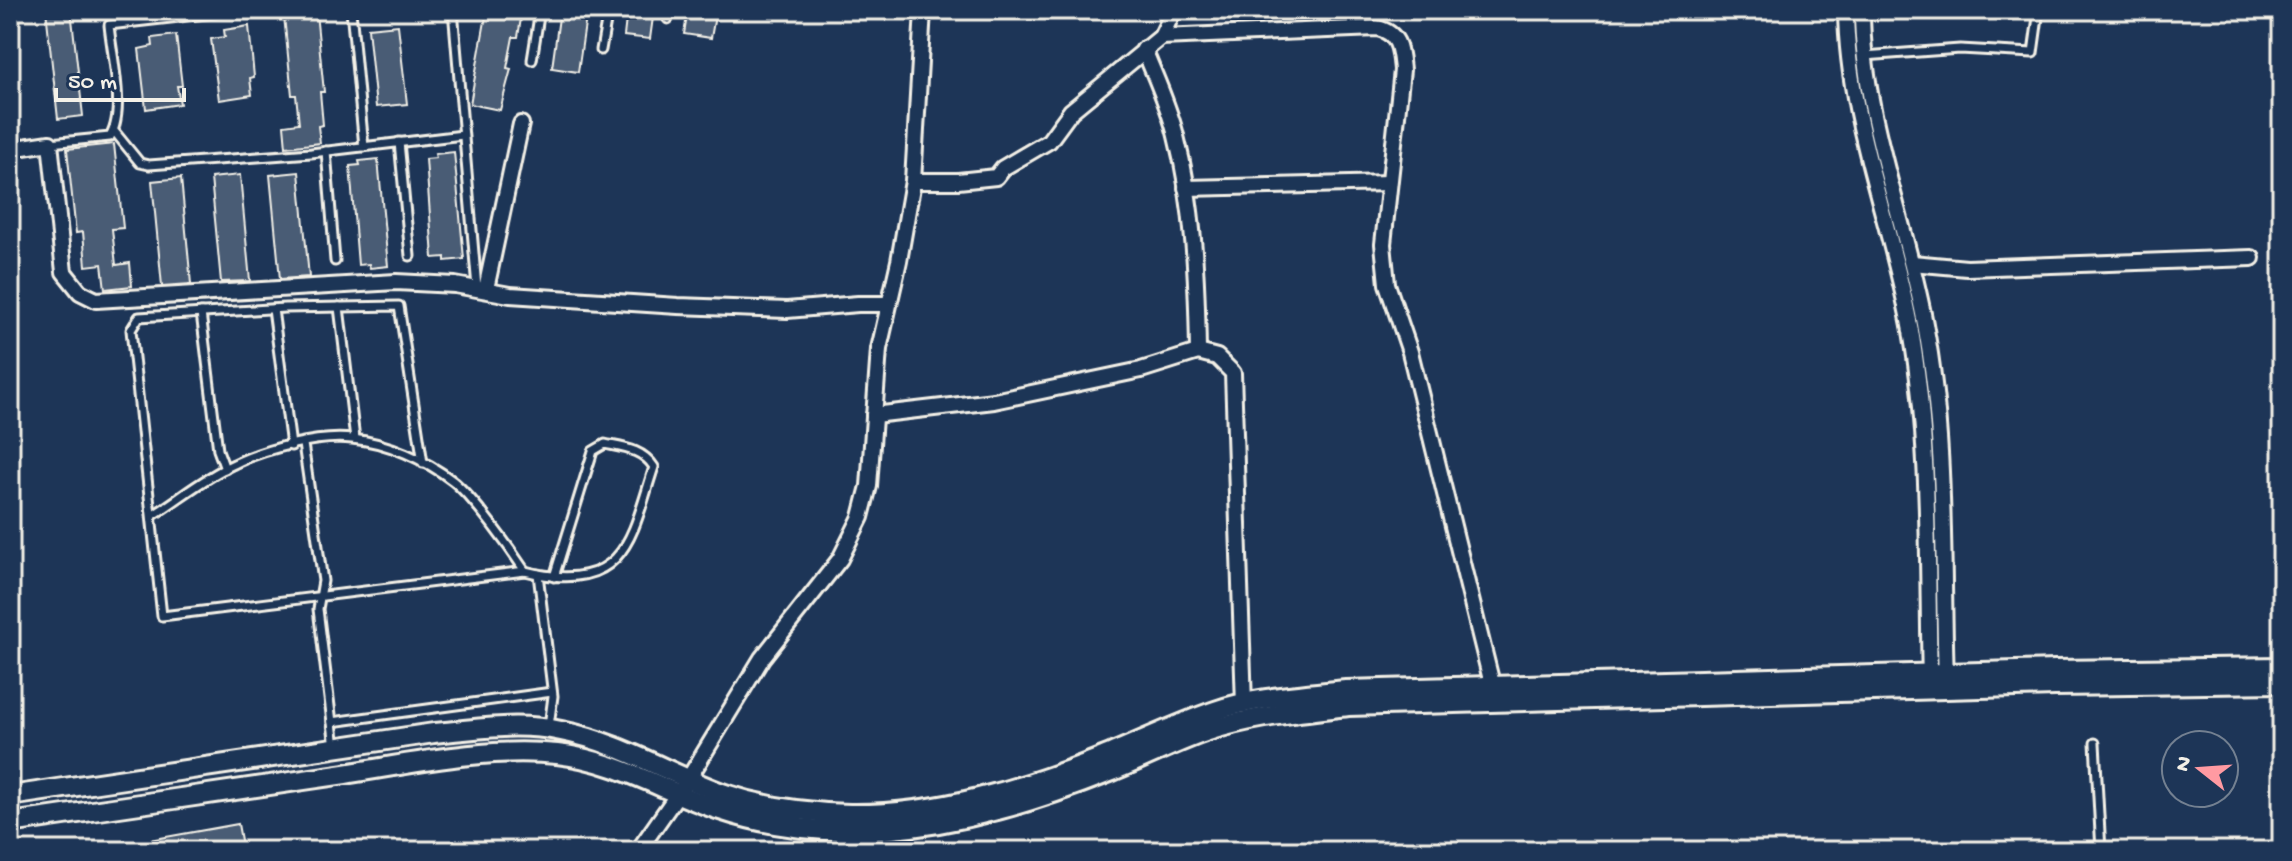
<svg xmlns="http://www.w3.org/2000/svg" width="2292" height="861" font-family="'Gochi Hand',sans-serif">
<style>
.building{fill:#485b74;stroke:#f4f1e8;stroke-width:2}
.lines{fill:none;stroke-linecap:round;stroke-linejoin:round}
.service-casing{stroke:#f4f1e8;stroke-width:13}
.minor-casing{stroke:#f4f1e8;stroke-width:20}
.tertiary-casing{stroke:#f4f1e8;stroke-width:24}
.service{stroke:#1d3557;stroke-width:7}
.minor{stroke:#1d3557;stroke-width:14}
.tertiary{stroke:#1d3557;stroke-width:18}
</style>
<rect width="100%" height="100%" fill="#1d3557"/>
<filter id="ink" filterUnits="userSpaceOnUse"><feTurbulence type="fractalNoise" baseFrequency=".0125" numOctaves="2"/><feDisplacementMap in="SourceGraphic" scale="16" xChannelSelector="R" yChannelSelector="G"/><feConvolveMatrix kernelMatrix="1 2 1 2 8 2 1 2 1" color-interpolation-filters="sRGB"/></filter>
<g filter="url(#ink)">
<g class="building">
<path d="M 46,10 L 71,10 L 83,116 L 58,119 Z"/>
<path d="M 487,10 L 522,12 L 518,37 L 513,37 L 507,68 L 511,69 L 500,110 L 470,104 Z"/>
<path d="M 560,10 L 587,10 L 578,72 L 552,68 Z"/>
<path d="M 627,10 L 654,10 L 650,39 L 624,36 Z"/>
<path d="M 688,10 L 716,10 L 711,38 L 684,34 Z"/>
<path d="M 316,13 L 324,92 L 320,92 L 323,125 L 318,126 L 320,143 L 286,147 L 284,125 L 299,123 L 296,95 L 292,95 L 284,16 Z"/>
<path d="M 398,25 L 407,104 L 376,107 L 368,28 Z"/>
<path d="M 249,26 L 254,77 L 250,78 L 252,95 L 219,100 L 211,39 L 225,37 L 224,30 Z"/>
<path d="M 176,35 L 182,86 L 177,86 L 180,104 L 146,109 L 139,49 L 153,46 L 152,38 Z"/>
<path d="M 114,144 L 123,228 L 112,229 L 116,265 L 130,263 L 132,286 L 105,289 L 102,264 L 86,266 L 83,232 L 76,233 L 67,149 Z"/>
<path d="M 454,152 L 464,259 L 445,261 L 445,257 L 433,258 L 426,159 L 436,158 L 435,154 Z"/>
<path d="M 378,159 L 388,266 L 370,268 L 369,264 L 358,265 L 350,166 L 360,165 L 359,161 Z"/>
<path d="M 299,172 L 309,277 L 280,279 L 270,175 Z"/>
<path d="M 240,175 L 250,281 L 221,282 L 211,178 Z"/>
<path d="M 181,178 L 191,284 L 162,286 L 152,181 Z"/>
<path d="M 238,824 L 243,851 L 127,851 L 127,844 Z"/>
</g>
<g class="lines">
<g class="service-casing">
<g id="service">
<path d="M 351,10 L 364,147"/>
<path d="M 453,10 L 477,288"/>
<path d="M 668,19 L 669,10"/>
<path d="M 601,50 L 608,10"/>
<path d="M 1864,56 L 1960,49 L 2033,53 L 2039,10"/>
<path d="M 532,60 L 540,10"/>
<path d="M 114,131 L 140,163 L 149,165 L 311,153 L 463,135"/>
<path d="M 399,142 L 410,256"/>
<path d="M 50,143 L 110,137 C 126,110 112,57 109,25 L 241,10"/>
<path d="M 326,151 L 335,261"/>
<path d="M 339,307 L 355,439"/>
<path d="M 273,309 L 291,446"/>
<path d="M 201,313 L 218,450 L 225,469"/>
<path d="M 303,444 L 323,581 L 318,609 L 335,747"/>
<path d="M 423,463 L 399,306 L 285,308 L 139,317 L 131,330 L 162,616 L 525,571 L 538,574 L 553,696 L 549,726"/>
<path d="M 152,516 C 179,499 205,477 234,464 C 264,449 319,435 352,439 C 387,442 426,460 453,481 C 474,498 509,547 525,571"/>
<path d="M 538,574 C 627,590 632,534 654,467 C 642,449 624,448 605,444 L 593,451 L 554,577"/>
<path d="M 332,722 L 552,692"/>
<path d="M 2095,743 L 2101,851"/>
</g>
</g>
<g class="minor-casing">
<g id="minor">
<path d="M 1846,10 C 1847,120 1892,224 1911,331 C 1931,446 1927,565 1930,682"/>
<path d="M 1862,10 C 1862,115 1906,221 1925,324 C 1947,441 1942,562 1946,681"/>
<path d="M 1161,37 L 1377,28 C 1400,33 1400,51 1402,70 L 1383,244 L 1387,284 L 1410,352 L 1492,684"/>
<path d="M 1144,49 C 1155,77 1169,106 1176,136 C 1194,206 1197,280 1198,352"/>
<path d="M 10,149 L 50,143 L 64,272 L 80,292 L 96,300 L 396,282 L 455,285 L 510,295 L 678,306 L 787,310 L 858,304 L 888,304"/>
<path d="M 913,181 L 958,181 L 996,177 L 1003,168 L 1049,141 L 1071,111 L 1161,37 L 1174,10"/>
<path d="M 1186,188 L 1389,183"/>
<path d="M 1912,263 L 1967,268 L 2252,258"/>
<path d="M 486,289 L 521,124"/>
<path d="M 874,415 L 994,401 L 1141,370 L 1198,352 L 1217,357 L 1233,373 L 1244,705"/>
<path d="M 638,851 L 689,778 L 762,658 L 840,559 L 861,517 L 869,486 L 879,349 L 899,261 L 913,181 L 923,10"/>
</g>
</g>
<g class="tertiary-casing">
<g id="tertiary">
<path d="M 10,796 L 434,733 C 477,729 518,722 561,731 C 620,742 669,774 725,794 C 764,807 808,813 850,814 C 936,815 1023,789 1103,757 C 1140,742 1177,724 1215,711 C 1256,697 1304,695 1346,690 L 2055,670 L 2282,667"/>
<path d="M 10,823 C 122,807 233,790 345,774 C 414,763 487,747 557,754 C 616,760 665,792 720,810 C 771,827 829,834 883,830 C 962,824 1037,801 1110,772 C 1148,757 1186,736 1225,726 C 1265,715 1307,711 1348,706 L 2055,686 L 2282,683"/>
</g>
</g>
<use href="#service" class="service"/>
<use href="#minor" class="minor"/>
<use href="#tertiary" class="tertiary"/>
</g>
</g>
<rect width="2292" height="861" fill="none" stroke="#1d3557" stroke-width="40"/>
<rect x="20" y="20" width="2252" height="821" fill="none" stroke="#f4f1e8" stroke-width="3" filter="url(#ink)"/>
<g transform="translate(2200 769) rotate(287)"><circle r="38" fill="#1d3557" stroke="#738091" stroke-width="2"/>
<path d="M0-6L14 30L0 20L-14 30Z" fill="#ff9aa2"/>
<text y="-12" font-size="22" font-weight="bold" text-anchor="middle" fill="#f4f1e8">N</text>
</g>
<path d="M56 88v12h128v-12" fill="none" stroke="#f4f1e8" stroke-width="4"/>
<text x="68" y="88" font-size="24" fill="#f4f1e8" stroke="#1d3557" stroke-width="6" paint-order="stroke">50 m</text>
</svg>
